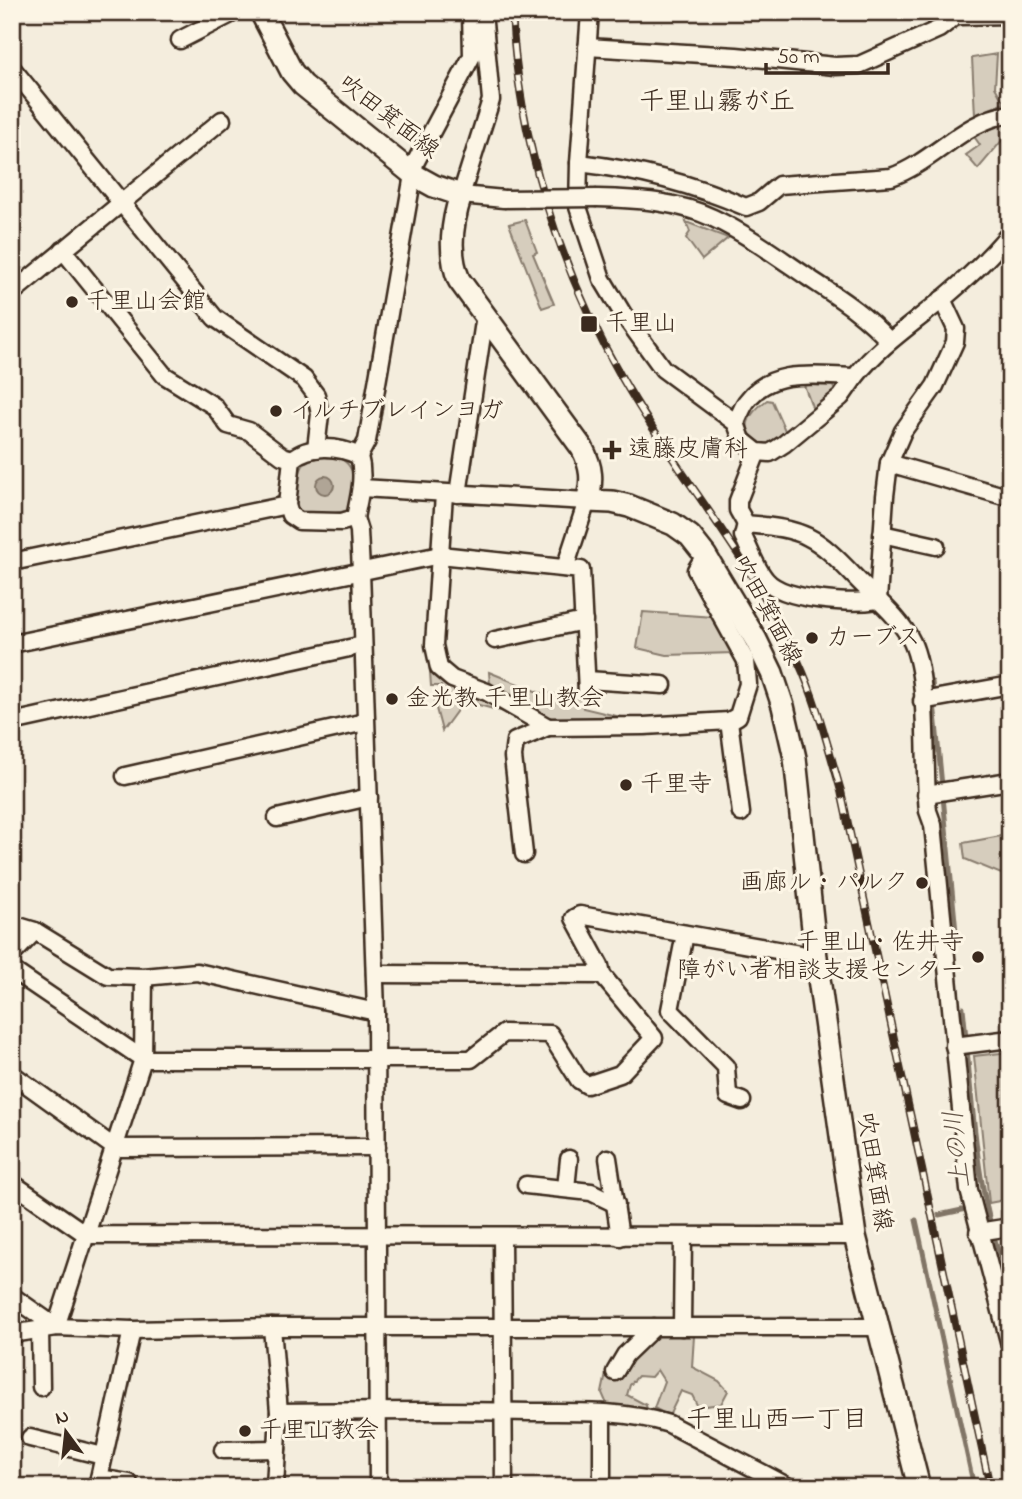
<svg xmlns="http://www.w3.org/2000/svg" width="1022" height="1499" font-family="'Indie Flower','Klee One',sans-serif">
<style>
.green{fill:#d6cdbd;stroke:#887c6e;stroke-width:2}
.water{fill:#b0a596;stroke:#817466;stroke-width:2}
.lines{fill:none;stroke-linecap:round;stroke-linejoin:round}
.stream{stroke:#817466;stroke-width:5}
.minor-casing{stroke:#3b2a1e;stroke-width:21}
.major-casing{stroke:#3b2a1e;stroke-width:26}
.minor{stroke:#fcf5e5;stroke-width:16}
.major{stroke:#fcf5e5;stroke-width:21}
.rail-casing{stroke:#3b2a1e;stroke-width:8}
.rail{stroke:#fcf5e5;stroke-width:5;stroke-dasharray:16;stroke-linecap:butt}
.minor-bridge-casing{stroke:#3b2a1e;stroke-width:21;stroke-linecap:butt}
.minor-bridge{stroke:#fcf5e5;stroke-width:16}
.poi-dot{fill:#3b2a1e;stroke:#fcf5e5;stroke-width:2.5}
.labels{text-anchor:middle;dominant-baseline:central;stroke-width:6;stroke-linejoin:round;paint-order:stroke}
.street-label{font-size:24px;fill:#3b2a1e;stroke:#fcf5e5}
.poi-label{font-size:24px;fill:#3b2a1e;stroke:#fcf5e5;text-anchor:start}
.neighbourhood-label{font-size:26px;fill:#3b2a1e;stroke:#fcf5e5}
.water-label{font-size:26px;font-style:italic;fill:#645548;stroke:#fcf5e5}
</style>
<rect width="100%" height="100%" fill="#f4eddd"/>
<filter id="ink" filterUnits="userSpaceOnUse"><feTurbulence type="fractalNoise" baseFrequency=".0143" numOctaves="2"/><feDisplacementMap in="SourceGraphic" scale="14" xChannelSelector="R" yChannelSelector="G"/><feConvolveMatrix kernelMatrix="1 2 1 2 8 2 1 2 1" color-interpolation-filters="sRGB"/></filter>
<g filter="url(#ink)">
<g class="green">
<path d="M 997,54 L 995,87 L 1004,103 L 975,115 L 972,58 Z"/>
<path d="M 1010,121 L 1010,142 L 1004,138 L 978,169 L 966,155 L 980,145 L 973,135 L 984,128 Z"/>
<path d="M 525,220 L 537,252 L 533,254 L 554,304 L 542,308 L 509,224 Z"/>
<path d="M 686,222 L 728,238 L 702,260 L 686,238 L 690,232 Z"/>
<path d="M 804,385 L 833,386 L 836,394 L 814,412 Z"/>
<path d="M 767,400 L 772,401 L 787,435 L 783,439 L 765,445 C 736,431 748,414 767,400 Z"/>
<path d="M 334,456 C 359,463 357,490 348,510 C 333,515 307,517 293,513 L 293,491 L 298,487 C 299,459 308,458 334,456 Z"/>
<path d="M 643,612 L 714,617 L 733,653 L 667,655 L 637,648 Z"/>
<path d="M 429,658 L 432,667 L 519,716 L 464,701 L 442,731 L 434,701 L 443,698 L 441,686 L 431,686 Z"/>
<path d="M 489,672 L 540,693 L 580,696 L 583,708 L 629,719 L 550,720 L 490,684 Z"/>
<path d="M 1001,836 L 1006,876 L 965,859 L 963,843 Z"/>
<path d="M 1010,1052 L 1010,1199 L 989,1203 L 974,1056 Z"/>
<path d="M 669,1324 L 694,1336 L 692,1367 L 719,1381 L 728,1391 L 721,1404 L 698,1407 L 692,1395 L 681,1391 L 669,1416 L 654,1408 L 664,1381 L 657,1370 L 651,1377 L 638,1376 L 630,1385 L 627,1395 L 646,1405 L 648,1415 L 609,1409 L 602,1393 L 607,1369 L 626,1343 L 643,1331 Z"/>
</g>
<circle class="water" cx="325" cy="485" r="9"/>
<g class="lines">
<g class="stream">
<path d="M 932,682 L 956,932"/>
<path d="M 963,1008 C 973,1100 974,1197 1010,1283"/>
<path d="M 939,1215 L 962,1210"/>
<path d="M 916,1220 L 974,1487"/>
</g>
<g class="minor-casing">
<g id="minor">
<path d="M 483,12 L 491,100 L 461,195 L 504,199"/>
<path d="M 590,12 L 579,163 L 578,207 L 602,279 L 623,314 L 663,369 L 736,423 L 742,440 L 757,452 L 770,453 L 784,444 L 841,397 L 855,377 C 817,376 771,367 746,402 C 742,408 739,416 736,423"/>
<path d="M 959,16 L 1010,15"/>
<path d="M 180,40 L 235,12"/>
<path d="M 587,47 L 736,56 L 835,66 L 859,65 L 939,29 L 961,12"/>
<path d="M 12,68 L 215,318 L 304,379 L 316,395 L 320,414 L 316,449"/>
<path d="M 579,163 C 639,170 691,183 746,207 L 759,202 L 779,185 L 891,177 C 934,162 964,120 1010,114"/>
<path d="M 597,198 C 637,199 677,201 713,218 C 747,234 778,257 809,278 C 839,298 865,314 889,341"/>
<path d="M 63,250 L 164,375 L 214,406 L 228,425 L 249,431 L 282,456 L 292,459"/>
<path d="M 12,293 L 222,120"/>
<path d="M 855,377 C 880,345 913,324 944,298 C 968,278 990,257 1010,233"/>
<path d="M 757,452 L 738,501 L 738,510 L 746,524 C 805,529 815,535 856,578 C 875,598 900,617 912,642 C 930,681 923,766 928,811 L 933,825 L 969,1190 L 1010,1345"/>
<path d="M 359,456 C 338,446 311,444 292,459 L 287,505 L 290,515 L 299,521 L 342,522 L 355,518 C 359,497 365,477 359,456 L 367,441 L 415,163 L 472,56 L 471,12"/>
<path d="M 889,463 L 1000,495"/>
<path d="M 361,488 L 587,501 L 565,568"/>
<path d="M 444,494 L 434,645 L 439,668 L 452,679 L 487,692 L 548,727"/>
<path d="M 458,494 L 485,315"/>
<path d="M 355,518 L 359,531 L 361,571 L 376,1012 L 378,1487"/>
<path d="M 746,524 L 743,536 C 750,550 756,569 766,580 C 784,601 852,604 878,600 L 885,496 L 889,463 L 903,431 L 935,386 L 955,342 L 956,329 L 942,299"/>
<path d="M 882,534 L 936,546"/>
<path d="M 12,562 L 287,505"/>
<path d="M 495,640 L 584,621"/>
<path d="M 12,644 L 440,555 L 581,570 L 587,692"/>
<path d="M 587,680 L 663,685"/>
<path d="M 922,701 L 1010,685"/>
<path d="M 729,721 L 741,813"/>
<path d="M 12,722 L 363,645"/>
<path d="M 125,776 L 365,722"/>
<path d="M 926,794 L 1010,781"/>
<path d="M 277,818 L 369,797"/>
<path d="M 524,854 L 513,757 L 515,741 L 548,727 L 644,726 L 729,721 L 738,716 L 748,684 L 746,661 L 696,570 L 705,555"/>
<path d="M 12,924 L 35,931 L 108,976 L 144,977 L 197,972 L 376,1012"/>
<path d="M 685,934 L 670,1010 L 726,1067 L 728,1096 L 742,1101"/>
<path d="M 12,955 L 35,931"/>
<path d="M 12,970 L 143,1059 L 471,1059 L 504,1033 L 550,1034 L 579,1080 L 587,1085 L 620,1074 L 654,1038 L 602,975 L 600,966 L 574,918 L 580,915 L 816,957"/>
<path d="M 375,974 L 602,975"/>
<path d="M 954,1046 L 1010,1039"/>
<path d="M 12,1074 L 115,1148 L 377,1147"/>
<path d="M 608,1158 L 620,1237"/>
<path d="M 12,1183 L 87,1235 L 855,1236"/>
<path d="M 526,1185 L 591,1192 L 616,1204"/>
<path d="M 566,1188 L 569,1159"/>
<path d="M 978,1232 L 1010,1227"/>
<path d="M 502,1237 L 504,1487"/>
<path d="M 12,1296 L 56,1327 L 143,1059 L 144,977"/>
<path d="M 272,1327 L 279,1412 L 275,1487"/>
<path d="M 682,1327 L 683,1237"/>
<path d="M 40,1329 L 41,1387"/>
<path d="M 12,1334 L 56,1327 L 132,1330 L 272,1327 L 877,1327"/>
<path d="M 615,1372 L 625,1355 L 654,1327"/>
<path d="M 279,1412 C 363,1411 447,1410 531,1412 C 577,1412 625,1410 669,1424 L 789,1487"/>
<path d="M 30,1438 L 103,1456"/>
<path d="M 223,1450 L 277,1449"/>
<path d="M 99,1478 L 129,1483"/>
<path d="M 97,1487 L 132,1330"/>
<path d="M 602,1487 L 602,1413"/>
</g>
</g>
<g class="major-casing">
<path id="major" d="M 261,12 L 292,72 L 303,85 L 414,175 L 434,186 L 461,195 C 452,222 448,254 459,280 L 582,448 C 592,467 593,481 587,501 L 612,502 L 629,506 L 673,524 L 690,536 L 705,555 L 756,640 L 772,673 L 783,706 L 795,758 L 816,957 L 855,1236 L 919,1487"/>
</g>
<use href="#minor" class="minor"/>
<use href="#major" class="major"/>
<g class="rail-casing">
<path id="rail" d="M 512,12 C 518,139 559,268 622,378 C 677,475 752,559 798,661 C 817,702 828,747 841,791 L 990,1487"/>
</g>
<use href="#rail" class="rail"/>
<g class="minor-bridge-casing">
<path id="minor-bridge" d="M 504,199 L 597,198"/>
</g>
<use href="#minor-bridge" class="minor-bridge"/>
</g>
</g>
<g class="poi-dot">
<circle cx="72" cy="302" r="7"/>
<rect x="580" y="315" width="18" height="18" rx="3.5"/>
<circle cx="276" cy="411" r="7"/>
<path d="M608.5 439.5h7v7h7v7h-7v7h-7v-7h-7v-7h7z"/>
<circle cx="812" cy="638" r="7"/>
<circle cx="392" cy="699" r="7"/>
<circle cx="626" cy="785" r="7"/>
<circle cx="922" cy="883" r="7"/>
<circle cx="978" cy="957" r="7"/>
<circle cx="245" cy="1431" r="7"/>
</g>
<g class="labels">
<g class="street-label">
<text transform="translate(388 118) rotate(38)">吹田箕面線</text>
<text transform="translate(766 611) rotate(62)">吹田箕面線</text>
<text transform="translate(873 1172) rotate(81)">吹田箕面線</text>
</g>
<g class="poi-label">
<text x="86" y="302">千里山会館</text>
<text x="605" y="324">千里山</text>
<text x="290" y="411">イルチブレインヨガ</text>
<text x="628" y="450">遠藤皮膚科</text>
<text x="826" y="638">カーブス</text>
<text x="406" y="699">金光教 千里山教会</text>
<text x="640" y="785">千里寺</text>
<text x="908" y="883" text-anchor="end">画廊ル・パルク</text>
<text x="964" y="943" text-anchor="end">千里山・佐井寺<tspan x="964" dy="28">障がい者相談支援センター</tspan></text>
<text x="259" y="1431">千里山教会</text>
</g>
<g class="neighbourhood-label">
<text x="717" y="103">千里山霧が丘</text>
<text x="777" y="1421">千里山西一丁目</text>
</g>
<g class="water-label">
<text transform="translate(959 1149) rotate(-96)">上の川</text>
</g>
</g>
<rect width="1022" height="1499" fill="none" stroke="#fcf5e5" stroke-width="42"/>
<rect x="21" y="21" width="980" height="1457" fill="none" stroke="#3b2a1e" stroke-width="2.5" filter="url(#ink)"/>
<g transform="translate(66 1432) rotate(345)" stroke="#fcf5e5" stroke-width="5" paint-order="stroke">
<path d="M0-5L12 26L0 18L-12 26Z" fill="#3b2a1e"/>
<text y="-10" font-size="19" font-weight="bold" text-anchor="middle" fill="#3b2a1e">N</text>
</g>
<path d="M766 63v10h122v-10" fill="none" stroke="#3b2a1e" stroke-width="3.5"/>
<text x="777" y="63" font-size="21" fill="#3b2a1e" stroke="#fcf5e5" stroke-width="5" paint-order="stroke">50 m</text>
</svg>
